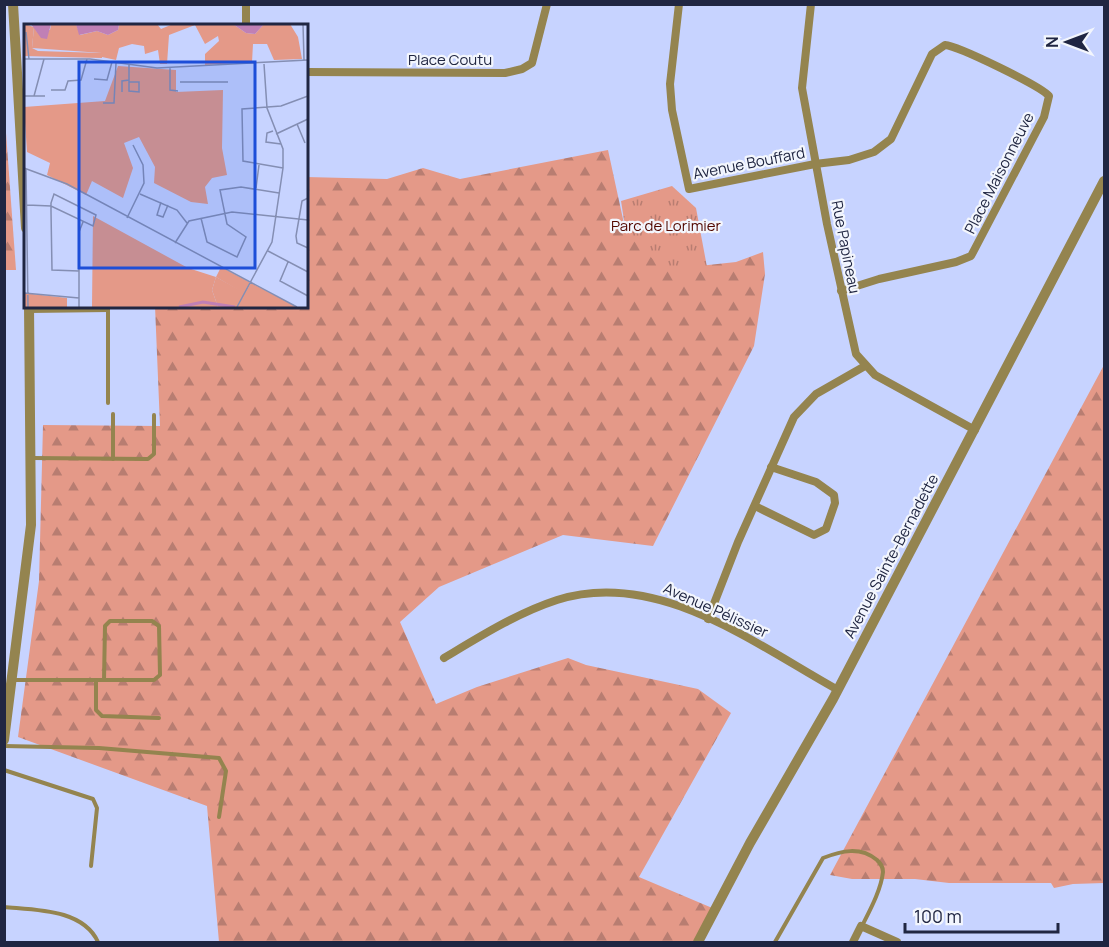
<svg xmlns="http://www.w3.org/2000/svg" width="1109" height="947" font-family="Manrope,sans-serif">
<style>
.forest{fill:url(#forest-firs)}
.park{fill:url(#park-tufts)}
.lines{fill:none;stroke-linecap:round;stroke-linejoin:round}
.service{stroke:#94844f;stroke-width:4}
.minor{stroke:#94844f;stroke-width:8}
.tertiary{stroke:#94844f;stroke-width:10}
.labels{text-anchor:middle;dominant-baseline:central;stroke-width:4.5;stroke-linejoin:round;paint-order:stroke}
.street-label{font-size:15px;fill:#202642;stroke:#f3f6fd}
.park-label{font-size:15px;fill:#520800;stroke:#f3f6fd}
.inset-river{fill:none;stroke:#c080b5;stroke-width:3}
.inset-road{fill:none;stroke:#848eb3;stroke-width:1.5}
.view{fill:#1d4ed8;fill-opacity:0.15;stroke:#1d4ed8;stroke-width:3}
.inset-edge{fill:none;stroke:#202642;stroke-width:3}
</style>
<defs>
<pattern id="forest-firs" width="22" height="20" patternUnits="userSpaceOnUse" patternTransform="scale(1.5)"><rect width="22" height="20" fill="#e49988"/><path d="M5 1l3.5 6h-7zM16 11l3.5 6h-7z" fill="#b87d71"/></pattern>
<pattern id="park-tufts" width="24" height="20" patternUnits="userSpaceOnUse" patternTransform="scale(1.5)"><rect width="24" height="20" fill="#e49988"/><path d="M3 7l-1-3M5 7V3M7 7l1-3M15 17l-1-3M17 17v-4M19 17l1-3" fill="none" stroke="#b87d71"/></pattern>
</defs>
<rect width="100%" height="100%" fill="#c7d3ff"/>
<g class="forest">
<path d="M 5,119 L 16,270 L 5,270 Z"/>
<path d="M 608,150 L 626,233 L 699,266 L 736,262 L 763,252 L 765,274 L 754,346 L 653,546 L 563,535 L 439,587 L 400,622 L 436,704 L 477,687 L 568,658 L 586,665 L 698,689 L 731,713 L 639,877 L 717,910 L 698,942 L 219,942 L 207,806 L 18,737 L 39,581 L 43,425 L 160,426 L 155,306 L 306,306 L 306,177 L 387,179 L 423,168 L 460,179 Z"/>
<path d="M 1104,365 L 1104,883 L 1073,884 L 1054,888 L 1051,883 L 949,883 L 915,879 L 852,879 L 830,875 Z"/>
</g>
<path class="park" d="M 672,186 L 696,208 L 707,267 L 674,270 L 656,262 L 626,233 L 621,201 Z"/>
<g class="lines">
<g class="service">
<path d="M 29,311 L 108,310"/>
<path d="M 108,403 L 108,306"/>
<path d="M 113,414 L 113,459"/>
<path d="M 32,458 L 148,459 L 154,454 L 154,415"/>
<path d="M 14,680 L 154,680 L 160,675 L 159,626 L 152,621 L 110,621 L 105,626 L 104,680"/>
<path d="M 96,680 L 96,710 L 102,716 L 159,718"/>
<path d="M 4,746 L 99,748 L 219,758 L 226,771 L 219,817"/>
<path d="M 4,770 L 93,799 L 97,808 L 91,866"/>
<path d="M 4,907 C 36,910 83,909 98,942"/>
<path d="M 775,942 L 823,858 C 841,851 860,846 877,860 C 880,863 883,866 883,872 C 881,890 870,910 862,926"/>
</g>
<g class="minor">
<path d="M 246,4 L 246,26"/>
<path d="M 679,4 L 670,84 L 672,110 L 689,189 L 815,164 L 849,160 L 874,152 L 891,139 L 932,54 L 945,45 C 958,46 1041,86 1049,96 L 1044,117 L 971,256 L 956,262 L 879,279 L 841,291"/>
<path d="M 811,4 L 802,88 L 827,224 L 856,354 L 875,375 L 975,430"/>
<path d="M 306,72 L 505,73 L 522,69 L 532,63 L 547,4"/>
<path d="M 755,506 L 814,535 L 826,529 L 835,503 L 834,495 L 816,482 L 771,467"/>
<path d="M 708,619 L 738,542 L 794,417 L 816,394 L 865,366"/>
<path d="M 444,658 C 479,637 517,613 557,600 C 657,568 755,644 838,690"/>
<path d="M 853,942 L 861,926 L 897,942"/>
</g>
<g class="tertiary">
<path d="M 13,4 L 26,228"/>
<path d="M 4,740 L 31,525 L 29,306"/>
<path d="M 698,942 L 750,843 L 833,699 L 1104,181"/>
</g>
</g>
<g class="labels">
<g class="street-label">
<text x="450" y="59">Place Coutu</text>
<text transform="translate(749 163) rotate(-11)">Avenue Bouffard</text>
<text transform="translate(999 173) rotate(-63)">Place Maisonneuve</text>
<text transform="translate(846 247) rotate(79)">Rue Papineau</text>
<text transform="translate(891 556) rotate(-62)">Avenue Sainte-Bernadette</text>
<text transform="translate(716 610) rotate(24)">Avenue Pélissier</text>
</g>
<g class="park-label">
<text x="666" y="225">Parc de Lorimier</text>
</g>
</g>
<g transform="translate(24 24)">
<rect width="284" height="284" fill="#c7d3ff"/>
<path d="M 192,253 L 221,269 L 227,259 L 273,283 L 194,283 L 188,266 ZM 0,269 L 43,274 L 43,283 L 0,283 Z" fill="#e49988"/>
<path d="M 27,0 L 52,0 L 56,11 L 73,7 L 84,11 L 94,6 L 95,0 L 133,0 L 137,5 L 149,0 L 209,0 L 222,9 L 231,10 L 240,0 L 266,0 L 274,13 L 278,35 L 250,36 L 243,20 L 229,20 L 228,38 L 181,41 L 181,30 L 195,17 L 194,12 L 181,20 L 171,1 L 145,11 L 143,40 L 136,40 L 134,26 L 121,30 L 120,22 L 108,20 L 95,24 L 92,36 L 78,33 L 78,29 L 8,24 L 10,3 L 13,8 L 26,6 ZM 94,42 L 152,46 L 152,68 L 199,66 L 198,124 L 203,151 L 188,154 L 181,163 L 184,180 L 167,178 L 130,159 L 131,143 L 115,113 L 100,119 L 109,144 L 99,174 L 68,157 L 62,171 L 23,151 L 26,139 L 3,128 L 0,83 L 81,77 ZM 69,192 L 164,244 L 192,253 L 188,266 L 194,283 L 68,283 Z" fill="#e49988"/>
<path d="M 0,0 L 10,3 L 8,24 L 14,27 L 78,29 L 78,34 L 0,32 ZM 197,243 L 227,259 L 221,270 L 192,253 Z" fill="#e49988"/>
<path d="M 7,0 L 27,0 L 23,15 L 17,14 ZM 52,0 L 95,0 L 94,6 L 84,11 L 73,7 L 55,11 ZM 209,0 L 240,0 L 231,10 L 222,9 Z" fill="#c080b5"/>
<path class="inset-river" d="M 155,283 L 179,278 L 211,283"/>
<path class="inset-road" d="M 279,0 L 280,36M 2,8 L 5,35M 0,35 L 66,35 L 133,44 L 284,36M 105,41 L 105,67 L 115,68 L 115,58 L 105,58M 146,44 L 146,66 L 154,67M 70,55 L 83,56 L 88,38M 156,58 L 204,58M 27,66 L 41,66 L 44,57 L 57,56 L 63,35M 98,68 L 98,57 L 105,56M 0,72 L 21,72M 10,72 L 20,35M 79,79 L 90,79 L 92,39M 273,100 L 281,119M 249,107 L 243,109 L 242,118 L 257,120M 252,110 L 284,95M 284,119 L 284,151M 0,144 L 43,160 L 273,283M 259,144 L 219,137 L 218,85 L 257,82 L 284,72M 2,145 L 4,283M 232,164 L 235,141M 116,170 L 153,186 L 163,199M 284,174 L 278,177 L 272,212 L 273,219 L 284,224M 137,178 L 133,191 L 139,193 L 144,181M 3,181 L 27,182 L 69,202 L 72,191 L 30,170 L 27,179 L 27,187 L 28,246 L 55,247M 103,194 L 120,159 L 119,141 L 109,121M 177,194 L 183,218 L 213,233 L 222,213 L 203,200 L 196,166 L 217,163 L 255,169M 151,219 L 165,197 L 208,188 L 284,196M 244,227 L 284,248M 264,238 L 256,257 L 284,272M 0,269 L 55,274M 55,283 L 55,208 L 59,198M 213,283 L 248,218 L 259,144 L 259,125 L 243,84 L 240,40"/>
<path class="view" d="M 55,38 L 231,38 L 231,244 L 55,244 Z"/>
<rect width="284" height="284" class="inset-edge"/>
</g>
<rect width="1109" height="947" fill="none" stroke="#202642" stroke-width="12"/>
<g transform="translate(1067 42) rotate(270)" stroke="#f3f6fd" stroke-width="4.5" paint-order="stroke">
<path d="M0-4.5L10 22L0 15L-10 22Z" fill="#202642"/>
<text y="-9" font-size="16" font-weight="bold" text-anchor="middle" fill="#202642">N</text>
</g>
<path d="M905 923v9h153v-9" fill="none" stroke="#202642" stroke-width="3"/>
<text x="914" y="923" font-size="18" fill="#202642" stroke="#f3f6fd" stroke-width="4.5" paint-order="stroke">100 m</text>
</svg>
